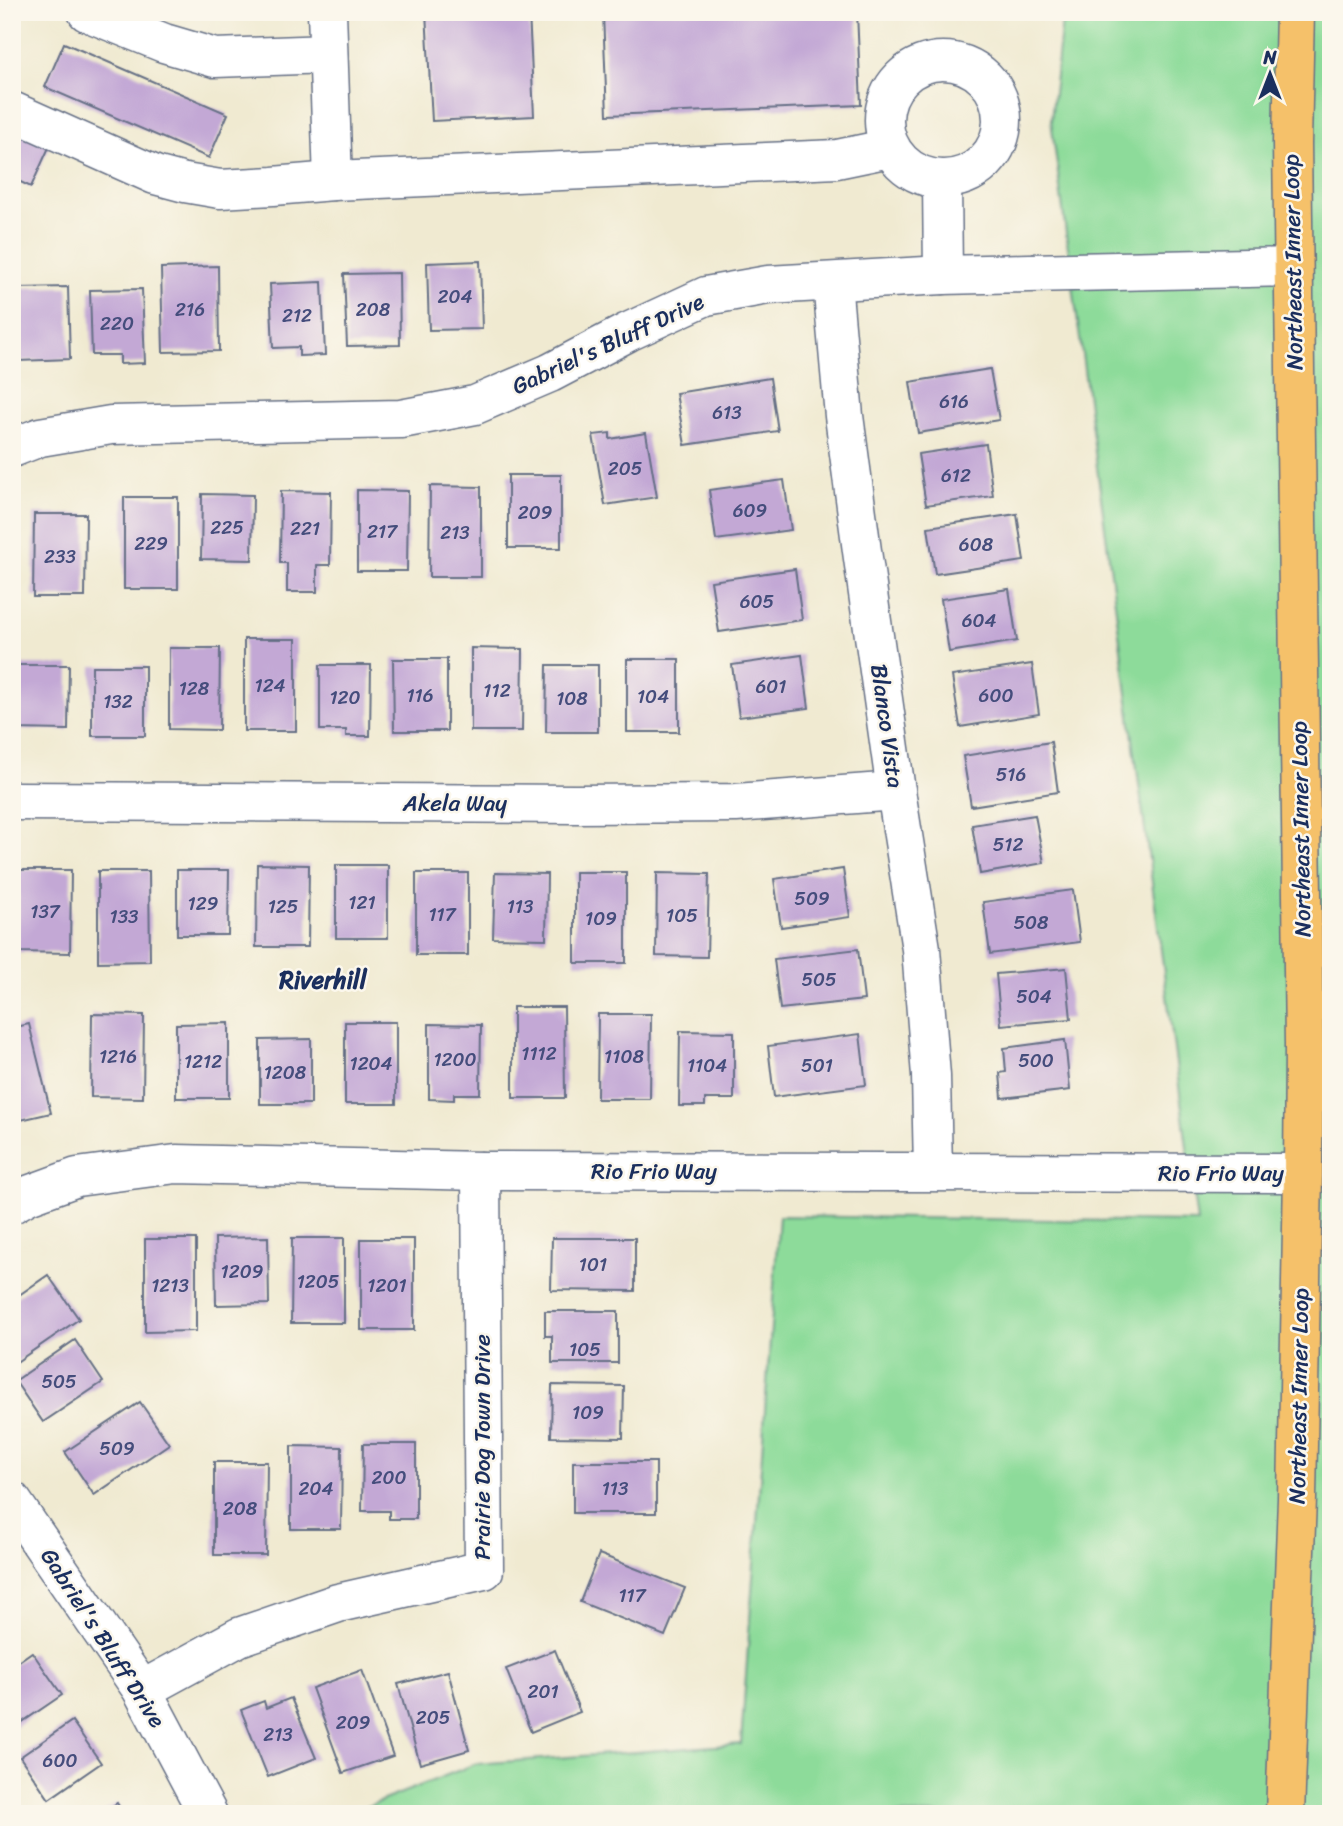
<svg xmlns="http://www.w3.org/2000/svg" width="1343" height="1826" font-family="Sriracha,sans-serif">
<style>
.green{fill:#8ddb9a;stroke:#54857c;stroke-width:2}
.building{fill:#c3a8d5}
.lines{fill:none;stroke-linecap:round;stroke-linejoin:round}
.minor-casing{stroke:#667086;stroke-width:41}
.major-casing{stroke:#667086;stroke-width:41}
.minor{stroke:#fff;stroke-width:38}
.major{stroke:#f5c16b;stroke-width:38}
.labels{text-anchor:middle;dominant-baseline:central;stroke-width:5;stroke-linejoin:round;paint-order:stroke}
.number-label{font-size:19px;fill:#454d7c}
.street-label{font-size:23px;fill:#1b2f5e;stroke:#fbf7ec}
.neighbourhood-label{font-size:24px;font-weight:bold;fill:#1b2f5e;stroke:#fbf7ec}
</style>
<rect width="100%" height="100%" fill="#fbf7ec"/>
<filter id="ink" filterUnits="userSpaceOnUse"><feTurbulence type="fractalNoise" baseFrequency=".0143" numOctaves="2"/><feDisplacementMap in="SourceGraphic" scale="14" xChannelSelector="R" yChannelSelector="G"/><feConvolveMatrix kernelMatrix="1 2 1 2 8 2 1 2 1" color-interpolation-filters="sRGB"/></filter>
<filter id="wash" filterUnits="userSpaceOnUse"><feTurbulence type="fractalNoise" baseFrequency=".00686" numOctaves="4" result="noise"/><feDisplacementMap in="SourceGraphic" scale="28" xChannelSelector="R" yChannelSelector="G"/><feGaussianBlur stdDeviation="1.57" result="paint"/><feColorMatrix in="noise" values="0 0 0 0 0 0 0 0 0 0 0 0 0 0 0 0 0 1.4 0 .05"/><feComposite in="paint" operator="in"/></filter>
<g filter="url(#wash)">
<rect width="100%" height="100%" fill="#f0ead1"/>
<path class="green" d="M 1063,12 L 1331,12 L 1331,1814 L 348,1814 L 475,1764 L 741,1744 L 779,1216 L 1197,1222 L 1051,120 Z"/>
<g id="blocks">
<g class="building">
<path d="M 426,12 L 529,12 L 534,116 L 432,121 Z"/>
<path d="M 628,12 L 857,12 L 861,105 L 607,115 L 603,13 Z"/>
<path d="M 64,43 L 228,114 L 209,158 L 45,87 Z"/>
<path d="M 12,125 L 51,143 L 31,187 L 12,178 Z"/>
<path d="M 480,261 L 482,329 L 429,330 L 427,263 Z"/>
<path d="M 218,266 L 219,351 L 163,352 L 161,268 Z"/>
<path d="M 399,273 L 400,345 L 347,346 L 344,274 Z"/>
<path d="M 322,282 L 325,355 L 299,356 L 299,347 L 273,348 L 270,284 Z"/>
<path d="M 68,287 L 70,359 L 18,361 L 16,288 Z"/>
<path d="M 142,289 L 145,363 L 120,364 L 120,355 L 92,355 L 90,290 Z"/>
<path d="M 990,369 L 999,420 L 918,433 L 910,382 Z"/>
<path d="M 770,378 L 778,431 L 685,445 L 676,393 Z"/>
<path d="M 610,433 L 610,439 L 646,433 L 657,497 L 605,505 L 593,435 Z"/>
<path d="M 986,444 L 993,496 L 926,505 L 918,454 Z"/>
<rect x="508" y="475" width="53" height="73"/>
<path d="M 784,480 L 791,530 L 716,540 L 709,490 Z"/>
<path d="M 430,486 L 481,487 L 481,577 L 429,577 Z"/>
<path d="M 357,490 L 408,491 L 407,571 L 357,571 Z"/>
<path d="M 281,491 L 331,492 L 330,565 L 317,565 L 317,592 L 287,592 L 287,563 L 280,563 Z"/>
<path d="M 202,494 L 253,495 L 252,560 L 201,559 Z"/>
<rect x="124" y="497" width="54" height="92"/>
<path d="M 34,514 L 86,514 L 85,597 L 33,597 Z"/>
<path d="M 1017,514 L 1024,561 L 935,574 L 928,527 Z"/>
<path d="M 795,569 L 802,620 L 719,632 L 711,581 Z"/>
<path d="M 1009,589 L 1017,641 L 949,652 L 941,599 Z"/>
<rect x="244" y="639" width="52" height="92"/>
<path d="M 169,648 L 220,648 L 219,730 L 169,729 Z"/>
<path d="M 471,648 L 523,649 L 522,731 L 471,731 Z"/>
<path d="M 802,655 L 809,708 L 739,717 L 732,665 Z"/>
<path d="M 393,659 L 447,659 L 447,731 L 394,731 Z"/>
<rect x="627" y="659" width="52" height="73"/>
<path d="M 1032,664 L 1039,714 L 960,727 L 952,676 Z"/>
<path d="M 16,665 L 69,665 L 68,730 L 15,729 Z"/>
<path d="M 320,665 L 371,665 L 370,736 L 346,736 L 346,730 L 320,730 Z"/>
<path d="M 547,665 L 598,665 L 598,732 L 546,732 Z"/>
<rect x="92" y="666" width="53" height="70"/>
<path d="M 1051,742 L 1058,792 L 971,806 L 963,756 Z"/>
<path d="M 1035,815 L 1044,863 L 980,874 L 972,825 Z"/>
<path d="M 257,864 L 309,865 L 308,947 L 256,947 Z"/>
<rect x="336" y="865" width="52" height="73"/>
<path d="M 843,869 L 850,917 L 781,927 L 774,879 Z"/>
<path d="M 19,870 L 71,870 L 70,953 L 18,952 Z"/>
<path d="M 177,870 L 229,870 L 228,935 L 177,935 Z"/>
<path d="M 98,871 L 149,871 L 150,961 L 98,962 Z"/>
<rect x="575" y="872" width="51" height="91"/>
<rect x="416" y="873" width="52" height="82"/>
<path d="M 495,873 L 547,874 L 546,939 L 493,938 Z"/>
<path d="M 657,873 L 709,874 L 707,957 L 656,956 Z"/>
<path d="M 1073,890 L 1080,942 L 990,954 L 983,902 Z"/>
<path d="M 858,949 L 864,1000 L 780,1009 L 774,959 Z"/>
<path d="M 1066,968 L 1071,1019 L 1001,1025 L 996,974 Z"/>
<path d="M 513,1007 L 564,1007 L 565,1098 L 513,1098 Z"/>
<path d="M 92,1014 L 144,1015 L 143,1098 L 91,1097 Z"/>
<path d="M 598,1014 L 651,1014 L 650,1099 L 597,1099 Z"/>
<rect x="345" y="1022" width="51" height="82"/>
<path d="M 229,1023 L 229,1098 L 176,1098 L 176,1024 Z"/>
<path d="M 29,1024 L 51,1113 L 12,1122 L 12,1028 Z"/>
<path d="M 429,1024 L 481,1025 L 480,1094 L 454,1094 L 454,1100 L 429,1099 Z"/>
<path d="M 680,1031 L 734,1032 L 734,1099 L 705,1099 L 705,1106 L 679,1106 Z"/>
<path d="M 860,1034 L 866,1085 L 774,1097 L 768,1046 Z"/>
<path d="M 311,1039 L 311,1104 L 260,1104 L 260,1040 Z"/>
<path d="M 1065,1040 L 1070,1090 L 1002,1098 L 1000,1073 L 1006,1072 L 1004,1048 Z"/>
<path d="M 268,1237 L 269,1304 L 216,1305 L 215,1238 Z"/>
<path d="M 292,1238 L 344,1238 L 344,1323 L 291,1323 Z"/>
<path d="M 552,1238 L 635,1238 L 635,1291 L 551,1290 Z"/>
<path d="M 145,1239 L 196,1239 L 196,1331 L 145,1332 Z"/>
<rect x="361" y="1239" width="53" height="91"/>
<path d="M 48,1275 L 79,1319 L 12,1365 L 12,1300 Z"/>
<path d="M 545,1311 L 618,1311 L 618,1363 L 552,1363 L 552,1336 L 545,1336 Z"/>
<path d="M 75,1340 L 103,1382 L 43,1422 L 15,1381 Z"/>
<path d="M 552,1385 L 624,1386 L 623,1438 L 551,1437 Z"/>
<path d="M 140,1402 L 169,1444 L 94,1495 L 65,1452 Z"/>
<path d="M 363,1444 L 416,1444 L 416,1519 L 389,1519 L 389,1511 L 362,1511 Z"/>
<path d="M 291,1446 L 342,1447 L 341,1529 L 291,1529 Z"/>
<path d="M 214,1462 L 267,1462 L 266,1555 L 214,1555 Z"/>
<rect x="573" y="1462" width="83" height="51"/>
<path d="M 599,1554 L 685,1588 L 665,1636 L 580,1602 Z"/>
<path d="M 555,1650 L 580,1712 L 531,1732 L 506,1669 Z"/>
<path d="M 32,1652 L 62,1695 L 12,1729 L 12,1666 Z"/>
<path d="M 362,1670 L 393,1756 L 343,1773 L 312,1688 Z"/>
<path d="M 448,1671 L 469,1750 L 420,1764 L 398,1684 Z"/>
<path d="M 291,1698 L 316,1758 L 268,1777 L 241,1710 L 264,1701 L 266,1708 Z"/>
<path d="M 72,1721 L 101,1763 L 49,1799 L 20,1757 Z"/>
<path d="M 117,1803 L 124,1814 L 101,1814 Z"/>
</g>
</g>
</g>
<g filter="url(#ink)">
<use href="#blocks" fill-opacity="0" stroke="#667086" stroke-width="2"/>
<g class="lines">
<g class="minor-casing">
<g id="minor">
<path d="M 87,12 L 164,43 L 215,58 L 328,54"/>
<path d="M 327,12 L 333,181"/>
<circle cx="943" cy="120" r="59"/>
<path d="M 12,111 L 155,175 L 185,183 L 220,189 L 273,186 L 333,181 L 837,159 L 890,148"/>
<path d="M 942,181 L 943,275"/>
<path d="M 832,282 L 844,416 L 862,551 L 896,791 L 921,949 L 931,1076 L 933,1171"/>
<path d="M 12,448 L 40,437 L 111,425 L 401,419 L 475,405 L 550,373 L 628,332 L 706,296 L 768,285 L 943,275 L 1293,267"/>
<path d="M 12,801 L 575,804 L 736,803 L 896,791"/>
<path d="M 12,1204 L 28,1195 L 77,1177 L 176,1164 L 481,1171 L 1303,1173"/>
<path d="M 12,1501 L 142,1690 L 208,1814"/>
<path d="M 142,1690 L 239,1637 L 338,1603 L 484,1570 L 481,1171"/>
</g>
</g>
<g class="major-casing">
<path id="major" d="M 1285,1814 L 1297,1499 L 1303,1173 L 1304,1045 L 1292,143 L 1295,12"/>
</g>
<use href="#minor" class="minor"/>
<use href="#major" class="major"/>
</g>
</g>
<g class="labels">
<g class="number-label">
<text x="455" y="296">204</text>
<text x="190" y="309">216</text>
<text x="373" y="309">208</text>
<text x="297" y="315">212</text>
<text x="117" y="323">220</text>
<text x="954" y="401">616</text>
<text x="727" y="412">613</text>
<text x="625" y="468">205</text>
<text x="956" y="475">612</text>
<text x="750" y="510">609</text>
<text x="535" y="512">209</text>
<text x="227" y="527">225</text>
<text x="305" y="528">221</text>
<text x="382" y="531">217</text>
<text x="455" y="532">213</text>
<text x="151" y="543">229</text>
<text x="976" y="544">608</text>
<text x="60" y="556">233</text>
<text x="757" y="601">605</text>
<text x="979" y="620">604</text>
<text x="270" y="685">124</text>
<text x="771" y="686">601</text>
<text x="194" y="688">128</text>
<text x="497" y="690">112</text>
<text x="420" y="695">116</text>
<text x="996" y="695">600</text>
<text x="653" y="696">104</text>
<text x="345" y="697">120</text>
<text x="572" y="698">108</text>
<text x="118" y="701">132</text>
<text x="1011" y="774">516</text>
<text x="1008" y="844">512</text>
<text x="812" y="898">509</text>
<text x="362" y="902">121</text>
<text x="203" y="903">129</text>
<text x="283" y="906">125</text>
<text x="520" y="906">113</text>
<text x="45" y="911">137</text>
<text x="442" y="914">117</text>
<text x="682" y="915">105</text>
<text x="124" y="916">133</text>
<text x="601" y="918">109</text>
<text x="1031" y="922">508</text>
<text x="819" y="979">505</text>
<text x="1034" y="996">504</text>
<text x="539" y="1053">1112</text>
<text x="118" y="1056">1216</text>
<text x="624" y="1056">1108</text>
<text x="455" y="1059">1200</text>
<text x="1036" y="1060">500</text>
<text x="203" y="1061">1212</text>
<text x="371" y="1063">1204</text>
<text x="707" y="1065">1104</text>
<text x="817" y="1065">501</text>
<text x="285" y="1072">1208</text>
<text x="593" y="1264">101</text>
<text x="242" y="1271">1209</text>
<text x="318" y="1281">1205</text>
<text x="170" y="1285">1213</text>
<text x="387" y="1285">1201</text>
<text x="585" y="1349">105</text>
<text x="59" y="1381">505</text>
<text x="588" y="1412">109</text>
<text x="117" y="1448">509</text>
<text x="389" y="1477">200</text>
<text x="316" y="1488">204</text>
<text x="615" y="1488">113</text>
<text x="240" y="1508">208</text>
<text x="632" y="1595">117</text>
<text x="543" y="1691">201</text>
<text x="433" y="1717">205</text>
<text x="353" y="1722">209</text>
<text x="278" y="1734">213</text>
<text x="60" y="1760">600</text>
</g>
<g class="street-label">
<text transform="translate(1293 262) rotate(-91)">Northeast Inner Loop</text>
<text transform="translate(608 344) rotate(-25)">Gabriel's Bluff Drive</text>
<text transform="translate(887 726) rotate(82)">Blanco Vista</text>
<text x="455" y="803">Akela Way</text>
<text transform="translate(1301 829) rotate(-91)">Northeast Inner Loop</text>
<text x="654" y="1171">Rio Frio Way</text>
<text x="1221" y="1173">Rio Frio Way</text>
<text transform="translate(1299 1396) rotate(-89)">Northeast Inner Loop</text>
<text transform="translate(482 1447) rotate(-90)">Prairie Dog Town Drive</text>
<text transform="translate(103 1638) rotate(57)">Gabriel's Bluff Drive</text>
</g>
<g class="neighbourhood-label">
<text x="323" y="980">Riverhill</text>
</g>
</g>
<rect width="1343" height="1826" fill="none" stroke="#fbf7ec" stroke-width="42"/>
<g transform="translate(1270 74)" stroke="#fbf7ec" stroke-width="5" paint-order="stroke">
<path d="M0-5L12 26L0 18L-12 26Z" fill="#1b2f5e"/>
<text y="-10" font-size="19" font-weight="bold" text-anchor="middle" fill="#1b2f5e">N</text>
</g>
</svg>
